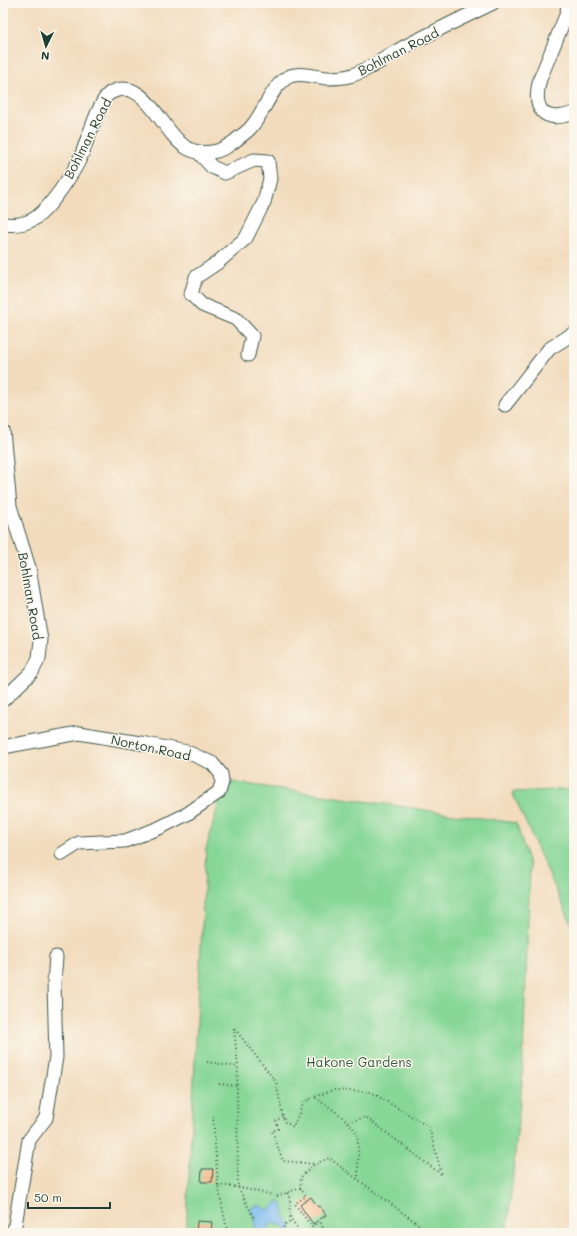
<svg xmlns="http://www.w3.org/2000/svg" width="577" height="1236" font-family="Mali,sans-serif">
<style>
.green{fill:#87d797;stroke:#538a66}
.water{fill:#7dbbf0;stroke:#4e7c92}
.building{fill:#f3af7d}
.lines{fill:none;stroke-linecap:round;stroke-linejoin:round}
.minor-casing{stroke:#3f5549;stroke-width:15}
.path{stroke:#3f5549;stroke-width:2;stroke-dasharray:1 3;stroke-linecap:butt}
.minor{stroke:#fff;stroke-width:13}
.labels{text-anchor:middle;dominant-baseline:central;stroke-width:3;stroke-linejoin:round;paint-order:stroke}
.street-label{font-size:13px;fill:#1f3d34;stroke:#fbf7ec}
.park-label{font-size:13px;fill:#345c48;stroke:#fbf7ec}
</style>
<rect width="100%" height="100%" fill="#fbf7ec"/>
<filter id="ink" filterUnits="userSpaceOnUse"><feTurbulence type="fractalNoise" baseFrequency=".025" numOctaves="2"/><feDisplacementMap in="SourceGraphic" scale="8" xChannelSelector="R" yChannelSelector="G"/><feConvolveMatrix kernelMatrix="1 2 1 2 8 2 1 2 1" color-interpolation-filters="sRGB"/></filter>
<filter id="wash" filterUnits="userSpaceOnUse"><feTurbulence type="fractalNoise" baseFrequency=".012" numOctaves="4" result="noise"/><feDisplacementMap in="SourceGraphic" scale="16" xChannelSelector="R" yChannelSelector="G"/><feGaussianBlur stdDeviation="0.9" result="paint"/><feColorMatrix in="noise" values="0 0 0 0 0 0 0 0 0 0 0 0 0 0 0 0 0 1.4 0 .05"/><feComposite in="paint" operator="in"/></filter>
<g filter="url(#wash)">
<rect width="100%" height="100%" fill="#f2dcbd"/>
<g class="green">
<path d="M 225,781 L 516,823 L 530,867 L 522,1083 L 507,1233 L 186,1233 L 206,849 Z"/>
<path d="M 574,789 L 574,930 L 512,792 Z"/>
</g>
<path class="water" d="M 278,1201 L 282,1204 L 284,1215 L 294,1233 L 283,1233 L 285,1230 L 284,1226 L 271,1223 L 268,1227 L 271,1233 L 257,1233 L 255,1226 L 255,1217 L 251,1211 L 251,1208 L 259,1205 C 268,1211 271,1211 278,1201 Z"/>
<g id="blocks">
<g class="building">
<path d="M 202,1169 L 213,1169 L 212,1182 L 201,1182 Z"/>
<path d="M 311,1197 L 318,1207 L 320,1206 L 326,1215 L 313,1224 L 300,1205 Z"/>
<path d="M 197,1221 L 212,1222 L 211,1233 L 196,1233 Z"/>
</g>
</g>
</g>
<g filter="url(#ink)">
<use href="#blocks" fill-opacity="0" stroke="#3f5549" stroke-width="1"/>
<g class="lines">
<g class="minor-casing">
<g id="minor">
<path d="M 568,3 L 567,13 L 540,79 C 532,109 543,124 574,113"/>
<path d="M 198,152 L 212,167 L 225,173 L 254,160 L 268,161 L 270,179 L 264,202 L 246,238 L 217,263 L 196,277 L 191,294 L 202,305 L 236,319 L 252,336 L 248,355"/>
<path d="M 3,224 C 12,225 23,225 32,220 C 48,212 75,171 82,154 C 87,141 100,99 110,93 C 145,73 162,134 187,148 C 194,152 204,153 212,152 C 221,151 228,146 235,141 C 240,136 248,132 252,126 C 264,112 270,90 285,79 C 296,70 314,77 326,78 C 333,78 342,78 349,76 C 369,71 387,56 406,46 C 435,31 464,17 493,3"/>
<path d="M 505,405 L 549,349 L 574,333"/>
<path d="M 3,431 L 10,506 L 29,568 L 41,640 L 39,658 L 32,672 L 3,700"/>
<path d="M 3,747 L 79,733 L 146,744 L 187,752 L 212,763 L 221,774 L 222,782 L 219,792 L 187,814 L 159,828 L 125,841 L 79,843 L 62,854"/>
<path d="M 11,1233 L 14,1231 L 29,1140 L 46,1118 L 56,1057 L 54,983 L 56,957"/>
</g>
</g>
<g class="path">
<path d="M 234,1028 L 238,1067 L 237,1086 L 238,1187 L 254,1218"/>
<path d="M 235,1029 L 276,1082 L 284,1121 L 293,1127 L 304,1102 L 314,1097"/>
<path d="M 207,1062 L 238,1067"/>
<path d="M 219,1084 L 237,1086"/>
<path d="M 213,1116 L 218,1185 L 227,1230 L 226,1233"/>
<path d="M 283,1117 L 276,1120 L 278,1129 L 272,1131 L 283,1161 L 315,1164"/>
<path d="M 348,1122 L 366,1117 L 442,1175 L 429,1127 L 371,1092 L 333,1090 L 314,1097 C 324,1103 354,1123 357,1135 C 359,1146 358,1167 358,1179"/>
<path d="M 218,1185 L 238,1187 L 277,1196 L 300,1188 L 301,1177 L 315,1164 L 329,1158 L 426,1230 L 424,1233"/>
<path d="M 300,1188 L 306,1196 L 295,1204 L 312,1227 L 320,1221 L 325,1233"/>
<path d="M 287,1193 C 293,1203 288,1206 290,1216 C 291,1223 299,1225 298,1233"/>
<path d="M 255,1230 L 255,1233"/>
<path d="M 238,1233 L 240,1233"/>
<path d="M 274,1233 L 275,1231 L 283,1229 L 284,1225 L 292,1220"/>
</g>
<use href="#minor" class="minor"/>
</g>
</g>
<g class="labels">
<g class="street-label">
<text transform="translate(398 51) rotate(-27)">Bohlman Road</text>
<text transform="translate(87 138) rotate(-63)">Bohlman Road</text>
<text transform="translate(31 596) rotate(80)">Bohlman Road</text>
<text transform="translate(151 747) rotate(12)">Norton Road</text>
</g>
<g class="park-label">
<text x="359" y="1061">Hakone Gardens</text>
</g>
</g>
<rect width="577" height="1236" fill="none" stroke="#fbf7ec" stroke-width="16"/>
<g transform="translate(46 46) rotate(185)" stroke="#fbf7ec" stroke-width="3" paint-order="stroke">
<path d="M0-3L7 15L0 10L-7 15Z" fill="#1f3d34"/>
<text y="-6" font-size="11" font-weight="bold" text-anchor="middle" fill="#1f3d34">N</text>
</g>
<path d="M28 1202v6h82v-6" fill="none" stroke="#1f3d34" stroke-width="2"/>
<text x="34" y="1202" font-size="12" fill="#1f3d34" stroke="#fbf7ec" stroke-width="3" paint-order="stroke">50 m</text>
</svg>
